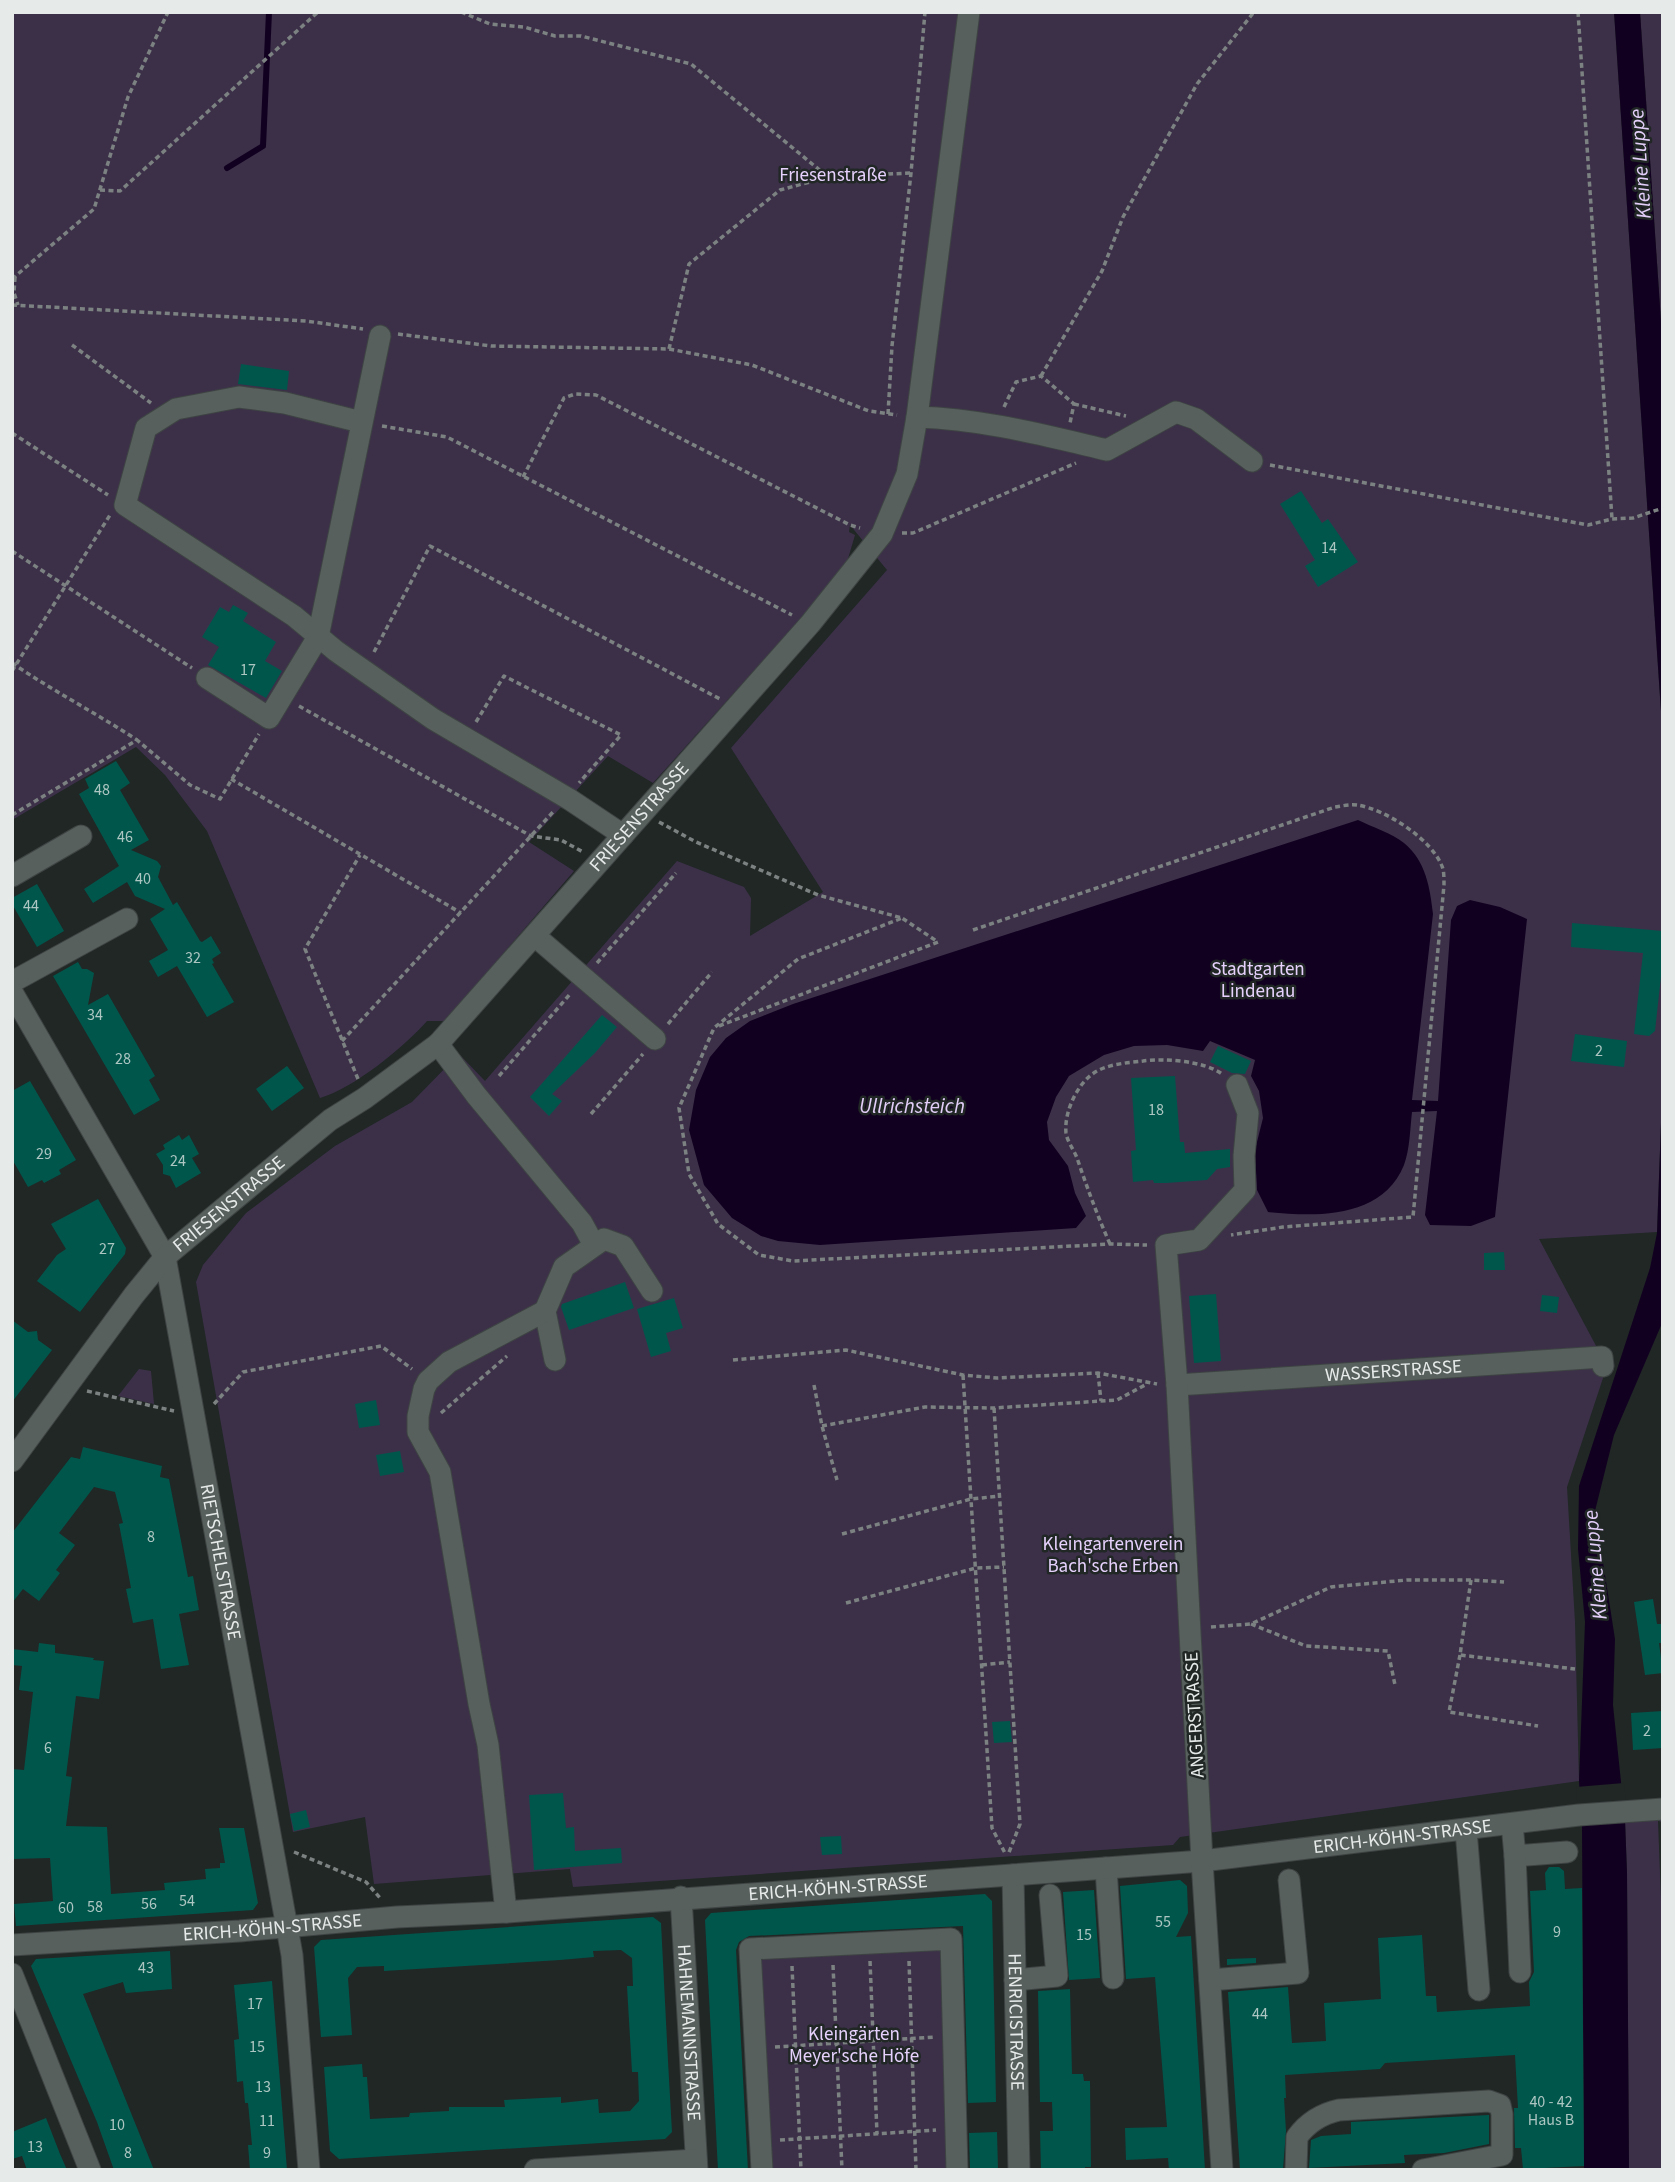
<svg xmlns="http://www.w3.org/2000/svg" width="1675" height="2182" font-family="'Source Sans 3',sans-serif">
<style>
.green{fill:#3c3049}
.water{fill:#120021}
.pier{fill:#202725}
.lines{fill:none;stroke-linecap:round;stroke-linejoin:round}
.stream{stroke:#120021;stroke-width:6}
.building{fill:#01564c}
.minor-casing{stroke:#3e4443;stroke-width:23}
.path{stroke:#7c8281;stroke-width:3.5;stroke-dasharray:5 3.5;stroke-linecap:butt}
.minor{stroke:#58605e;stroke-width:21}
.labels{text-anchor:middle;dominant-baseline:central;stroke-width:5;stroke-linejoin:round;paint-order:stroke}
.number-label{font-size:16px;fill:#adc6c2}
.park-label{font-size:19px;fill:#e6d1fc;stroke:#202725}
.street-label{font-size:19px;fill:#e6ebea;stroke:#202725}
.water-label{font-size:21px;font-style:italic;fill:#e2cef8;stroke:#202725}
</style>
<rect width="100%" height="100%" fill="#202725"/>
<g class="green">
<path d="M 12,12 L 1614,12 L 1663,741 L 1663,1068 L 1657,1232 L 1539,1239 L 1602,1357 L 1605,1372 L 1567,1487 L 1575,1622 L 1579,1781 L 1180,1837 L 1173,1845 L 573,1887 L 570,1869 L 374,1884 L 365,1817 L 293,1832 L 196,1282 L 203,1265 L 246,1213 L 335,1146 L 412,1102 L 459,1054 L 485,1081 L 677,861 L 744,887 L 751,898 L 750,936 L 823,892 L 731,748 L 887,570 L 850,525 L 849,532 L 855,535 L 847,562 L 800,619 L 653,783 L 608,756 L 529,842 L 574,871 L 445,1021 L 427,1021 C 403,1048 354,1088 320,1098 L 207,831 L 165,775 L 136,747 L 12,820 Z"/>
<path d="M 1640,12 L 1663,12 L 1663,351 Z"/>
<path d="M 139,1369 L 151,1371 L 154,1404 L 118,1396 Z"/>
<path d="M 1625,1820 L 1663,1820 L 1663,1822 L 1658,1821 L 1663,1954 L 1663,2170 L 1629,2170 L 1627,1873 Z"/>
<path d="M 951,1939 L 957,2170 L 762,2170 L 750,1949 Z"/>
</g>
<g class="water">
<path d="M 1614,12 L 1640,12 L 1663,351 L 1663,741 Z"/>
<path d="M 1358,820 C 1372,827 1392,833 1404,843 C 1426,861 1430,888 1433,914 L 1412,1100 L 1438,1101 L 1451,920 L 1457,906 L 1470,900 L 1500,907 L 1527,919 L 1495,1217 L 1471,1226 L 1430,1225 L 1425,1215 L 1437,1111 L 1412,1112 C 1410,1129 1410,1148 1404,1165 C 1382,1219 1316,1217 1268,1212 L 1257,1190 L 1255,1150 L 1263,1118 L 1259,1091 L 1251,1076 L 1255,1060 L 1210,1041 L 1203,1051 L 1167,1045 L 1134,1046 L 1104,1055 L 1069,1076 L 1056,1097 L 1047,1122 L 1049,1140 L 1068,1166 L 1075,1193 L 1086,1216 L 1076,1228 L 820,1245 L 778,1241 L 761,1236 L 732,1218 L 704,1185 L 689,1130 L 696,1090 L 710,1057 L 726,1038 L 750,1021 L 793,1004 Z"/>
<path d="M 1663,1068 L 1663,1321 L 1614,1435 L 1595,1511 L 1615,1639 L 1613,1705 L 1625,1820 L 1627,1873 L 1629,2170 L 1584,2170 L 1582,1826 L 1579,1781 L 1585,1622 L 1578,1549 L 1579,1486 L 1650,1268 L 1657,1233 Z"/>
</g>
<path class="pier" d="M 1624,1783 L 1628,1821 L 1579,1825 L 1576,1787 Z"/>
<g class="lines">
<path class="stream" d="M 227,168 L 263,146 L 269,12"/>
</g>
<g class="building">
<path d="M 241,364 L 289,371 L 287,390 L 238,384 Z"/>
<path d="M 1301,491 L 1322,523 L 1328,519 L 1358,562 L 1318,587 L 1305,566 L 1315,560 L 1280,504 Z"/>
<path d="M 233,605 L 248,613 L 243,621 L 276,642 L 265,661 L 282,671 L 266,698 L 208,665 L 219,647 L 202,637 L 220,607 L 229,612 Z"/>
<path d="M 116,761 L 130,783 L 120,790 L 149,840 L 131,850 L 157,861 L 161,866 L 158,877 L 173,905 L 177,902 L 200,941 L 202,942 L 211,936 L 221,953 L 212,959 L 214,963 L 212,964 L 234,1002 L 207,1017 L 177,966 L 158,977 L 149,961 L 168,950 L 150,919 L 165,909 L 135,896 L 127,882 L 93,903 L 84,889 L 119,866 L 79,794 L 89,788 L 85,779 Z"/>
<path d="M 37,884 L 64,931 L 37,947 L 12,904 L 12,898 Z"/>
<path d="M 1572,923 L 1663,931 L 1663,958 L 1655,1031 L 1649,1036 L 1634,1034 L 1643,953 L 1571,947 Z"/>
<path d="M 78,962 L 82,969 L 87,969 L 94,973 L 88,1005 L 108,994 L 155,1076 L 149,1080 L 160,1100 L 134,1115 L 53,976 Z"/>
<path d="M 602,1015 L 617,1027 L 595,1053 L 552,1094 L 562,1101 L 549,1116 L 530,1097 Z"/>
<path d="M 1575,1034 L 1627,1041 L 1624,1067 L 1571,1061 Z"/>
<path d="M 1218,1046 L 1251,1061 L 1245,1074 L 1232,1073 L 1210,1062 Z"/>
<path d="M 287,1066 L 304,1088 L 272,1111 L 256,1089 Z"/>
<path d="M 1175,1076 L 1180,1142 L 1184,1142 L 1185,1153 L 1230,1149 L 1230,1167 L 1217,1169 L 1207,1180 L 1166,1183 L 1154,1183 L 1153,1180 L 1133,1182 L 1131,1151 L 1136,1150 L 1131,1078 Z"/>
<path d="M 30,1081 L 76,1160 L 59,1170 L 61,1174 L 44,1183 L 42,1180 L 28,1187 L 12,1159 L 12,1091 Z"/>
<path d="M 179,1135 L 182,1140 L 189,1135 L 199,1154 L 192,1158 L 201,1173 L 176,1188 L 170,1176 L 163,1174 L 163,1165 L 156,1154 L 165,1149 L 163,1145 Z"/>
<path d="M 98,1199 L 126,1248 L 125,1254 L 80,1312 L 37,1281 L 57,1255 L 66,1249 L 51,1224 Z"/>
<path d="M 1504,1252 L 1505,1270 L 1484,1270 L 1484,1253 Z"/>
<path d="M 625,1282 L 634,1308 L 569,1330 L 561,1307 L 562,1304 Z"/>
<path d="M 1216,1294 L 1221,1361 L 1194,1363 L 1189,1296 Z"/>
<path d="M 1542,1295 L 1559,1297 L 1557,1313 L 1540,1311 Z"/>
<path d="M 674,1298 L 683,1328 L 666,1333 L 671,1351 L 651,1357 L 637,1309 Z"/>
<path d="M 12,1320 L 28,1332 L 37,1331 L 38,1340 L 52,1350 L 12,1402 Z"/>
<path d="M 376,1400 L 380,1425 L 359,1428 L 355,1404 Z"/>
<path d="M 83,1447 L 162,1466 L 160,1477 L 169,1479 L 188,1577 L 193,1576 L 199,1610 L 179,1614 L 189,1665 L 161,1669 L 153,1619 L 133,1623 L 126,1589 L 131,1588 L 119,1524 L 123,1523 L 115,1492 L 94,1487 L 59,1533 L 75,1545 L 56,1570 L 60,1573 L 39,1601 L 23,1589 L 12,1603 L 12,1533 L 71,1457 L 80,1459 Z"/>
<path d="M 400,1451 L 404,1472 L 380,1476 L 376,1455 Z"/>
<path d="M 1653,1599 L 1657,1624 L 1663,1624 L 1663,1643 L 1659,1643 L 1663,1673 L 1645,1675 L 1634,1602 Z"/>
<path d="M 39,1643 L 55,1645 L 55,1653 L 94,1658 L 93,1660 L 104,1661 L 99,1699 L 76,1696 L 66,1776 L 72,1777 L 66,1826 L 107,1827 L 111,1894 L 165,1890 L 164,1883 L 206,1879 L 205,1869 L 220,1868 L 220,1863 L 225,1863 L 219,1828 L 244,1828 L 258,1903 L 253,1910 L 16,1926 L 14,1904 L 53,1901 L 50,1858 L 12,1859 L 12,1769 L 24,1770 L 33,1692 L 19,1690 L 22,1666 L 12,1665 L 12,1649 L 38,1652 Z"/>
<path d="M 1663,1711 L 1663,1748 L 1633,1750 L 1631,1713 Z"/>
<path d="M 1010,1721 L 1012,1742 L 994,1743 L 992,1722 Z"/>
<path d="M 563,1793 L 566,1828 L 574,1827 L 575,1851 L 621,1848 L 622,1863 L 534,1870 L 529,1795 Z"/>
<path d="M 306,1810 L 310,1827 L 294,1831 L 290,1814 Z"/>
<path d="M 841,1836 L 842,1854 L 822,1855 L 820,1837 Z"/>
<path d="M 1549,1867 L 1559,1867 L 1564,1871 L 1565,1889 L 1582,1888 L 1584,2166 L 1523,2169 L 1521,2148 L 1515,2148 L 1514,2108 L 1518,2108 L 1515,2055 L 1385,2063 L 1380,2069 L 1285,2075 L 1286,2098 L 1284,2098 L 1286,2131 L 1283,2169 L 1240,2170 L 1228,1992 L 1288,1987 L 1292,2043 L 1326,2041 L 1324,2003 L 1381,1999 L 1378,1938 L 1422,1935 L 1426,1996 L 1436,1996 L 1437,2012 L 1530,2006 L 1529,1982 L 1534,1972 L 1530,1891 L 1546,1890 L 1545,1873 Z"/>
<path d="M 1180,1880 L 1187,1886 L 1188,1913 L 1176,1937 L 1191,1936 L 1205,2170 L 1169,2170 L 1168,2158 L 1126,2160 L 1125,2128 L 1167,2127 L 1155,1977 L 1126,1979 L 1120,1886 Z"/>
<path d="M 1094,1890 L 1100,1978 L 1069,1980 L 1063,1892 Z"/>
<path d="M 985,1894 L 992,1901 L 996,2102 L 968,2103 L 963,1926 L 749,1936 L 739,1942 L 736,1950 L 748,2170 L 718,2170 L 705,1920 L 711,1913 Z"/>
<path d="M 653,1917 L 661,1923 L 668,2061 L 672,2132 L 665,2139 L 339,2159 L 330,2151 L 324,2067 L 362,2064 L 363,2077 L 367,2077 L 370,2119 L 409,2117 L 410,2113 L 449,2111 L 449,2107 L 505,2107 L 504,2100 L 561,2097 L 561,2103 L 598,2099 L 599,2113 L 630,2111 L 639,2101 L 638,2072 L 632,2072 L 627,1986 L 633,1986 L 632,1958 L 621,1950 L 593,1951 L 594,1957 L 560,1960 L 384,1971 L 384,1966 L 357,1967 L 348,1978 L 352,2035 L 321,2037 L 314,1947 L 321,1940 Z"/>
<path d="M 170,1951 L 172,1989 L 126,1993 L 123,1982 L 83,1994 L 154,2170 L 114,2170 L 97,2122 L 31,1966 L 36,1959 Z"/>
<path d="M 1256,1958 L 1256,1963 L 1227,1965 L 1227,1959 Z"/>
<path d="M 272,1981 L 287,2170 L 250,2170 L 248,2145 L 252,2145 L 248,2103 L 245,2103 L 243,2081 L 237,2082 L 234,2040 L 239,2039 L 234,1985 Z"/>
<path d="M 1070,1989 L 1072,2074 L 1083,2074 L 1084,2081 L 1090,2081 L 1091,2167 L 1085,2167 L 1085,2170 L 1041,2170 L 1040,2131 L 1053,2131 L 1052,2102 L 1040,2102 L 1038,1991 Z"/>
<path d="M 1489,2115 L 1489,2144 L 1444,2153 L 1404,2155 L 1405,2163 L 1309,2168 L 1311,2140 L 1321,2136 L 1351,2134 L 1351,2122 Z"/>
<path d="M 46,2118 L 60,2154 L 67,2170 L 27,2170 L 22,2156 L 12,2159 L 12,2132 Z"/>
<path d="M 997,2132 L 998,2170 L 970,2170 L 969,2133 Z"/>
</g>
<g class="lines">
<g class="minor-casing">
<g id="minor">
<path d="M 917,417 C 983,419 1043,435 1107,450 L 1176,412 L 1196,419 L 1252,461"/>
<path d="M 361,422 L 285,403 L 239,397 L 176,409 L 146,428 L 125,505 L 294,616 L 336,651 L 433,719 L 569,799 L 623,835"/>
<path d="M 207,678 L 269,718 L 318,637 L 380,336"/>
<path d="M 12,876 L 81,836"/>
<path d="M 535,936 L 655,1039"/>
<path d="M 12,982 L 127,919"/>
<path id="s1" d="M 12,992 L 165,1257 L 292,1955 L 309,2170"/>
<path d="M 438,1044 L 476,1095 L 582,1223 L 594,1245"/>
<path d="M 555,1360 L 545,1311 L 564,1267 L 604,1239 L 623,1246 L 652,1291"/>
<path id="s2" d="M 1177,1385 L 1602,1357 L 1603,1366"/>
<path id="s3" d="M 12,1461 L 134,1295 L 165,1257 L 330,1120 L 365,1098 L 438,1044 L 810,624 L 882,534 L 907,474 L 917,417 L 969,12"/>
<path d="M 1512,1824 L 1515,1856 L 1567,1852"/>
<path d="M 1466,1830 L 1479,1990"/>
<path d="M 1515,1856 L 1520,1972"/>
<path d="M 1106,1868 L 1113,1978"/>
<path id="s4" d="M 1013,1875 L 1019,2170"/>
<path id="s5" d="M 681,1897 L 697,2170"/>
<path d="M 506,1912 L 488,1745 L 479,1704 L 440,1472 L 418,1432 L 418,1416 L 424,1389 L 428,1381 L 449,1362 L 545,1311"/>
<path id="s6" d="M 12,1945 L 240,1931 L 397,1917 L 506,1912 L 1202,1861 L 1579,1815 L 1663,1809"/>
<path d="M 12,1974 L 90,2170"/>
<path d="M 1015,1980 L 1057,1976 L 1050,1895"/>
<path d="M 1210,1980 L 1298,1973 L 1289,1880"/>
<path d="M 535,2170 L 696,2160"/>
<path d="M 762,2170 L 750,1949 L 951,1939 L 957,2170"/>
<path d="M 1222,2170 L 1202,1861 L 1177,1385 L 1166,1245 L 1199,1240 L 1245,1190 L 1244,1156 L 1248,1113 L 1237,1085"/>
<path d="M 1296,2170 L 1297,2137 C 1308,2122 1321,2114 1339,2110 L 1489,2101 L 1500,2105 L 1502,2114 L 1502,2155 L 1423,2170"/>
</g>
</g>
<g class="path">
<path d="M 422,12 L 426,12"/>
<path d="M 461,12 L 490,24 L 524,27 L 555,36 L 581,36 L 691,64 L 828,177"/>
<path d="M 1578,12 L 1612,519"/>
<path d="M 100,190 L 120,191 L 318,12"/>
<path d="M 15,277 L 14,293 L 18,305"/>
<path d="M 12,279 L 94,209 L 128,97 L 168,12"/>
<path d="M 12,305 L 306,321 L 363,329"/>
<path d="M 398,334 L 491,346 L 669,349 L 752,365 L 869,411 L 897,415"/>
<path d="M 72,345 L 151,403"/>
<path d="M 669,349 L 689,264 L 780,190 L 828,177 L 911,173"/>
<path d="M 1041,376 L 1102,271 L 1123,217 L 1197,84 L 1254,12"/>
<path d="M 1074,404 L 1126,416"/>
<path d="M 1004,407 L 1016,382 L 1041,376 L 1074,404 L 1070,423"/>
<path d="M 888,414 L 892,346 L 911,173 L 925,12"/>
<path d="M 382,426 L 447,437 L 792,615"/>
<path d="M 12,433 L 108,495"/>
<path d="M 1270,465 L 1588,525 L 1612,519 L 1633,518 L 1663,508"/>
<path d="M 523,477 L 564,398 L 575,394 L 596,395 L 850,525 L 860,528"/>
<path d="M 902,533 L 913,533 L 1076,463"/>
<path d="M 12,551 L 192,668"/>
<path d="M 374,652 L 430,546 L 720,699"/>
<path d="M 12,663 C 53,691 96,713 137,740"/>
<path d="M 12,671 L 110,515"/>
<path d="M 299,706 L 531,836 L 561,840 L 583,852"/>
<path d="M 476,722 L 504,676 L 621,735 L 579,783"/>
<path d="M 231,779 L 461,913"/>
<path d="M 12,815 L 137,740 L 190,785 L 220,799 L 259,734"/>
<path d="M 659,822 L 696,842 L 818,895 L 902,918 L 798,959 L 714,1028 L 679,1108 L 689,1174 L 718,1224 L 759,1255 L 793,1261 L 1110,1244 L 1147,1245"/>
<path d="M 973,930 L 1335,807 C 1342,806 1350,804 1357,805 C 1385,809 1434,840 1443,869 C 1444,873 1444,880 1444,885 L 1413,1217 L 1283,1227 L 1231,1235"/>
<path d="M 597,963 L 676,873"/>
<path d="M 668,1024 L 712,972"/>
<path d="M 719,1026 L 938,942 L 902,918"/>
<path d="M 342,1041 L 553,812"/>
<path d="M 499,1076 L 571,993"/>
<path d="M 358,1079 L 305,949 L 360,855"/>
<path d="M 591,1114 L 643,1054"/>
<path d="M 1110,1244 C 1097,1215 1087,1187 1077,1158 C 1074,1150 1067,1141 1066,1133 C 1064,1113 1076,1087 1091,1075 C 1105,1064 1126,1063 1143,1061 C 1163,1058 1205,1061 1222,1074"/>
<path d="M 733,1360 L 846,1350 L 963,1375 L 997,1378 L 1098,1373 L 1157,1384"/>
<path d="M 1098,1373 L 1101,1401"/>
<path d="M 963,1375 L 992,1828 L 1006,1855"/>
<path d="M 814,1385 L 822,1426 L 837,1480"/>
<path d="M 87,1391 L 174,1411"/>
<path d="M 214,1404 L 243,1372 L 381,1346 L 412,1369"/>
<path d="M 994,1408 L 1020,1824 L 1008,1855"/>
<path d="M 441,1413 L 507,1356"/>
<path d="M 822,1426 L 925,1407 L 994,1408 L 1117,1400 L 1145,1385"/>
<path d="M 842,1534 L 971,1499 L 1000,1496"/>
<path d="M 1471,1580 L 1460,1655 L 1575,1669"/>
<path d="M 846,1603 L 976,1568 L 1004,1567"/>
<path d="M 1251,1624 L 1306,1646 L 1388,1651 L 1395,1685"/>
<path d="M 1211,1627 L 1251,1624 L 1331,1587 L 1407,1580 L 1471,1580 L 1504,1582"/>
<path d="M 1460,1655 L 1449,1712 L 1538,1726"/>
<path d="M 982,1665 L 1010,1662"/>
<path d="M 294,1852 L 366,1882 L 381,1899"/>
<path d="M 870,1961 L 877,2134"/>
<path d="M 909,1961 L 916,2170"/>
<path d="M 833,1965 L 842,2170"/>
<path d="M 792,1966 L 801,2170"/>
<path d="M 775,2047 L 935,2037"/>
<path d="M 780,2140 L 936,2130"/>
</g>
<use href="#minor" class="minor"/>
</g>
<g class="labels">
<g class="number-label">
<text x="1329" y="548">14</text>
<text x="248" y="670">17</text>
<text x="102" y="790">48</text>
<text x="125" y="837">46</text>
<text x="143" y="879">40</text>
<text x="31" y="906">44</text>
<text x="193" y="958">32</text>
<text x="95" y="1015">34</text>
<text x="1599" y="1051">2</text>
<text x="123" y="1059">28</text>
<text x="1156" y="1110">18</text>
<text x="44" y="1154">29</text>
<text x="178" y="1161">24</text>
<text x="107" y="1249">27</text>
<text x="151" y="1537">8</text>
<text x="1647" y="1731">2</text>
<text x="48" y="1748">6</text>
<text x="187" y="1901">54</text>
<text x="149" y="1904">56</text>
<text x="95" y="1907">58</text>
<text x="66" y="1908">60</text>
<text x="1163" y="1922">55</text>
<text x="1557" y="1932">9</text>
<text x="1084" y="1935">15</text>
<text x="146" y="1968">43</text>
<text x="255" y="2004">17</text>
<text x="1260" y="2014">44</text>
<text x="257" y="2047">15</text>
<text x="263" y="2087">13</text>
<text x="1551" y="2102">40 - 42<tspan x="1551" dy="18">Haus B</tspan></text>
<text x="267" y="2121">11</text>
<text x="117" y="2125">10</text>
<text x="35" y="2147">13</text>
<text x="128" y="2153">8</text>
<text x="267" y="2153">9</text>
</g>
<g class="park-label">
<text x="833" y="175">Friesenstraße</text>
<text x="1258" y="969">Stadtgarten<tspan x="1258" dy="22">Lindenau</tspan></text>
<text x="1113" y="1544">Kleingartenverein<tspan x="1113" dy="22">Bach'sche Erben</tspan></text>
<text x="854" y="2034">Kleingärten<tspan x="854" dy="22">Meyer'sche Höfe</tspan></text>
</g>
<g class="street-label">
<text stroke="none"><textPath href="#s3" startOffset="905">FRIESENSTRASSE</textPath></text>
<text stroke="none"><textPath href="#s3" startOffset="338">FRIESENSTRASSE</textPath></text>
<text stroke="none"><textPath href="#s2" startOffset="217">WASSERSTRASSE</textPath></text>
<text stroke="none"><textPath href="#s1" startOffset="616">RIETSCHELSTRASSE</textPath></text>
<text transform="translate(1195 1715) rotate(-93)">ANGERSTRASSE</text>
<text stroke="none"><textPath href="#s6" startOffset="1395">ERICH-KÖHN-STRASSE</textPath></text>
<text stroke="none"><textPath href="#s6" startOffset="828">ERICH-KÖHN-STRASSE</textPath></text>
<text stroke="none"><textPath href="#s6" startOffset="261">ERICH-KÖHN-STRASSE</textPath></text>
<text stroke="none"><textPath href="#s4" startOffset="147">HENRICISTRASSE</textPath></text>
<text stroke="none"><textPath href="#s5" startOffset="136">HAHNEMANNSTRASSE</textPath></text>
</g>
<g class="water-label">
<text transform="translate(1640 164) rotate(-94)">Kleine Luppe</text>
<text x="912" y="1106">Ullrichsteich</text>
<text transform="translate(1595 1565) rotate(-95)">Kleine Luppe</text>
</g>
</g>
<rect width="1675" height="2182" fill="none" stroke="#e6ebea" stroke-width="28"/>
</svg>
